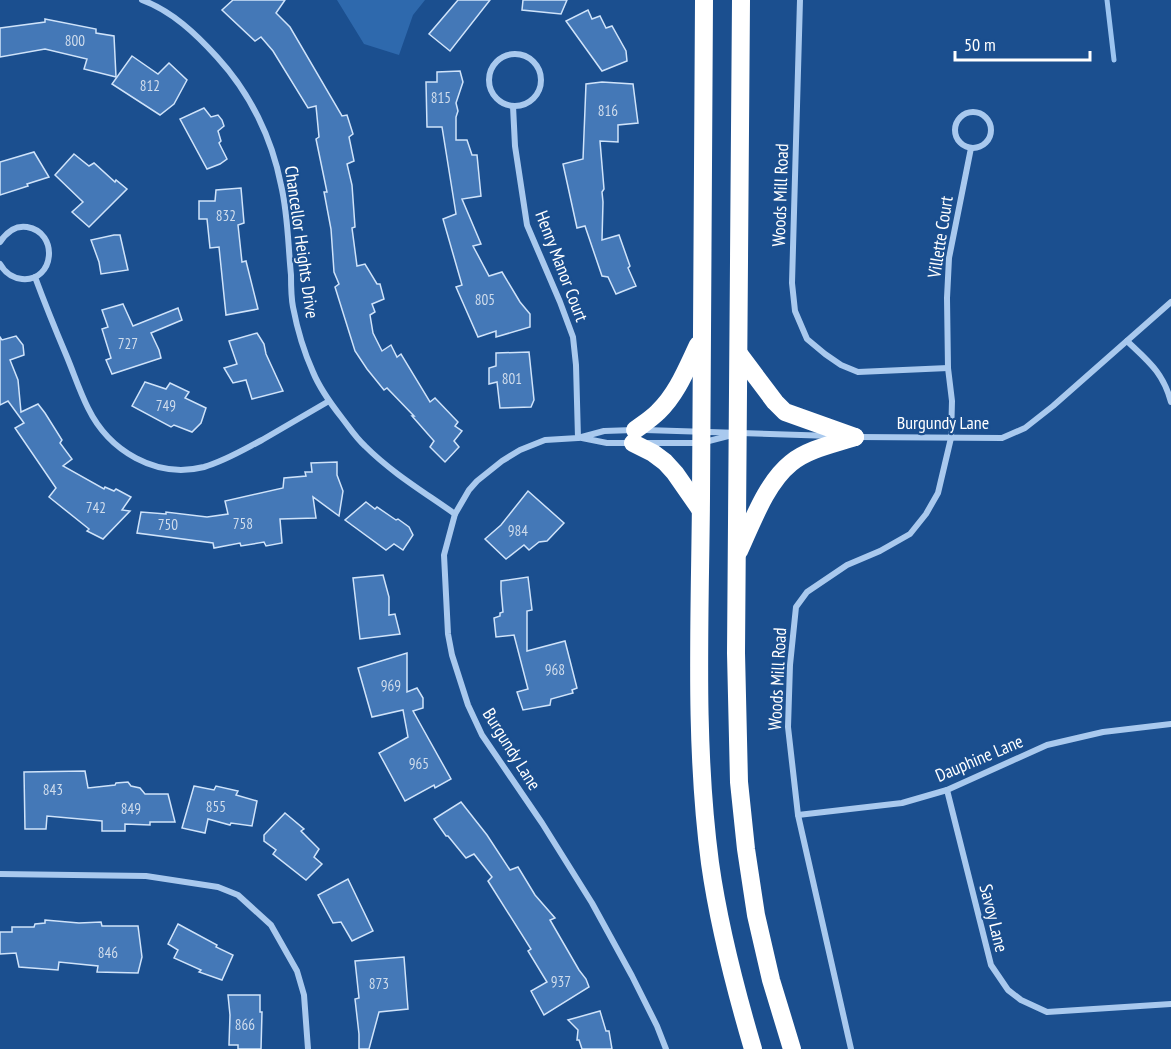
<svg xmlns="http://www.w3.org/2000/svg" width="1171" height="1049" font-family="'PT Sans Narrow',sans-serif">
<style>
.green{fill:#2e69ad}
.lines{fill:none;stroke-linecap:round;stroke-linejoin:round}
.stream{stroke:#9cc4f0;stroke-width:5}
.building{fill:#4478b7;stroke:#cfe3fa;stroke-width:1.5}
.street{stroke:#a9c9ee;stroke-width:6}
.highway{stroke:#fff;stroke-width:18}
.labels{text-anchor:middle;dominant-baseline:central;stroke-width:4.5;stroke-linejoin:round;paint-order:stroke}
.number-label{font-size:15px;fill:#d0dded}
.street-label{font-size:18px;fill:#fff;stroke:#1b4f8f}
</style>
<rect width="100%" height="100%" fill="#1b4f8f"/>
<path class="green" d="M 337,0 L 425,0 L 413,15 L 399,55 L 364,44 Z"/>
<g class="lines">
<path class="stream" d="M 1107,0 L 1114,60"/>
</g>
<g class="building">
<path d="M 233,0 L 285,0 L 276,13 L 290,27 L 342,116 L 347,115 L 353,134 L 349,137 L 354,161 L 347,164 L 352,185 L 355,227 L 352,228 L 357,266 L 365,264 L 377,284 L 380,284 L 384,299 L 372,304 L 375,312 L 370,315 L 373,333 L 382,351 L 391,345 L 397,357 L 401,354 L 430,402 L 435,398 L 458,422 L 455,426 L 462,431 L 454,441 L 459,447 L 445,462 L 430,447 L 434,441 L 412,416 L 414,416 L 387,388 L 384,390 L 367,369 L 355,351 L 335,287 L 339,284 L 334,272 L 331,229 L 324,192 L 327,192 L 316,139 L 319,137 L 316,106 L 308,108 L 273,51 L 261,37 L 255,41 L 222,10 Z"/>
<path d="M 458,0 L 490,0 L 450,51 L 429,34 Z"/>
<path d="M 523,0 L 567,0 L 561,14 L 522,10 Z"/>
<path d="M 588,10 L 592,19 L 600,16 L 606,28 L 612,26 L 626,51 L 627,61 L 602,71 L 566,21 Z"/>
<path d="M 45,19 L 96,29 L 96,33 L 114,36 L 116,77 L 84,69 L 87,59 L 45,49 L 0,57 L 0,28 L 45,22 Z"/>
<path d="M 132,56 L 158,74 L 169,63 L 187,80 L 174,104 L 160,115 L 112,84 Z"/>
<path d="M 460,71 L 463,82 L 456,103 L 458,111 L 456,117 L 456,140 L 467,140 L 472,155 L 477,155 L 481,196 L 462,199 L 481,244 L 473,246 L 489,276 L 502,272 L 520,302 L 530,314 L 530,327 L 496,337 L 496,331 L 478,337 L 456,287 L 462,285 L 443,219 L 456,214 L 442,127 L 427,127 L 426,82 L 437,82 L 437,72 Z"/>
<path d="M 602,82 L 633,84 L 638,123 L 618,125 L 618,142 L 600,141 L 604,189 L 602,192 L 603,202 L 602,240 L 619,235 L 630,266 L 628,268 L 636,286 L 616,294 L 608,277 L 602,276 L 585,226 L 577,228 L 563,164 L 583,159 L 586,84 Z"/>
<path d="M 204,108 L 211,117 L 218,115 L 222,120 L 224,126 L 218,131 L 221,141 L 219,143 L 227,159 L 220,164 L 207,169 L 180,119 Z"/>
<path d="M 34,152 L 49,177 L 27,184 L 28,186 L 0,195 L 0,162 Z"/>
<path d="M 74,154 L 89,166 L 94,163 L 115,182 L 116,180 L 127,189 L 89,227 L 72,212 L 83,202 L 55,175 Z"/>
<path d="M 241,188 L 244,223 L 238,225 L 242,262 L 246,261 L 258,309 L 226,315 L 219,247 L 210,248 L 207,219 L 199,219 L 199,201 L 215,201 L 216,190 Z"/>
<path d="M 114,235 L 120,235 L 128,270 L 101,274 L 99,262 L 91,240 Z"/>
<path d="M 123,304 L 133,326 L 178,308 L 182,320 L 151,333 L 159,350 L 161,358 L 112,374 L 106,360 L 111,358 L 102,329 L 108,327 L 102,310 Z"/>
<path d="M 257,333 L 264,344 L 266,354 L 283,391 L 252,399 L 246,380 L 233,383 L 224,368 L 237,364 L 229,341 Z"/>
<path d="M 16,336 L 23,345 L 24,355 L 10,360 L 18,380 L 21,412 L 38,404 L 45,413 L 62,440 L 60,443 L 72,459 L 63,466 L 104,489 L 105,487 L 114,491 L 116,489 L 131,497 L 122,510 L 130,511 L 103,539 L 87,531 L 89,529 L 49,497 L 56,488 L 15,428 L 24,423 L 8,401 L 0,405 L 0,337 L 2,340 Z"/>
<path d="M 529,352 L 534,400 L 531,407 L 500,408 L 497,382 L 489,384 L 489,368 L 496,366 L 496,353 Z"/>
<path d="M 145,382 L 166,389 L 170,383 L 189,392 L 185,398 L 206,408 L 201,423 L 192,432 L 174,425 L 171,427 L 132,406 Z"/>
<path d="M 337,462 L 337,475 L 343,491 L 339,516 L 313,497 L 316,518 L 280,519 L 282,543 L 266,546 L 264,542 L 241,546 L 240,543 L 214,548 L 213,543 L 137,533 L 141,512 L 166,514 L 166,512 L 207,517 L 228,514 L 225,501 L 283,488 L 284,478 L 306,476 L 305,472 L 312,472 L 311,463 Z"/>
<path d="M 528,491 L 564,523 L 547,541 L 539,542 L 529,550 L 524,545 L 506,559 L 485,539 L 501,525 Z"/>
<path d="M 366,502 L 375,509 L 377,507 L 396,520 L 398,519 L 409,527 L 413,535 L 403,550 L 394,544 L 386,550 L 345,520 Z"/>
<path d="M 383,575 L 389,597 L 389,615 L 395,614 L 400,634 L 360,639 L 353,578 Z"/>
<path d="M 528,577 L 532,610 L 527,611 L 527,651 L 565,641 L 577,688 L 572,690 L 573,693 L 551,699 L 550,705 L 523,710 L 517,692 L 528,689 L 514,635 L 496,637 L 494,618 L 500,616 L 500,613 L 503,612 L 501,590 L 501,581 Z"/>
<path d="M 407,653 L 407,692 L 417,688 L 423,698 L 423,708 L 413,711 L 451,779 L 435,788 L 434,785 L 405,801 L 379,753 L 408,737 L 403,710 L 372,717 L 358,668 Z"/>
<path d="M 85,771 L 88,788 L 115,785 L 116,783 L 128,782 L 131,786 L 140,788 L 145,794 L 168,794 L 175,822 L 150,822 L 150,825 L 125,824 L 125,831 L 102,831 L 102,821 L 47,816 L 46,829 L 25,829 L 24,772 Z"/>
<path d="M 194,786 L 214,790 L 216,786 L 238,791 L 236,795 L 257,801 L 252,826 L 231,823 L 230,825 L 208,819 L 205,833 L 182,828 Z"/>
<path d="M 461,802 L 487,835 L 510,870 L 518,867 L 535,895 L 555,918 L 550,920 L 579,970 L 586,979 L 589,987 L 544,1015 L 531,991 L 547,982 L 528,951 L 531,949 L 488,881 L 492,877 L 474,854 L 466,858 L 448,836 L 446,836 L 434,819 Z"/>
<path d="M 285,813 L 304,829 L 301,831 L 319,849 L 314,857 L 322,864 L 306,880 L 273,854 L 276,850 L 264,841 L 264,835 Z"/>
<path d="M 348,879 L 373,931 L 352,941 L 341,922 L 333,923 L 318,895 Z"/>
<path d="M 45,920 L 79,923 L 101,922 L 102,926 L 138,926 L 142,957 L 138,973 L 97,972 L 98,966 L 59,962 L 58,970 L 19,967 L 16,953 L 0,954 L 0,932 L 12,932 L 12,927 L 34,927 L 35,924 L 45,923 Z"/>
<path d="M 178,924 L 217,945 L 216,947 L 233,955 L 222,980 L 199,972 L 201,970 L 174,958 L 178,950 L 168,944 Z"/>
<path d="M 404,957 L 408,1009 L 379,1012 L 369,1049 L 359,1049 L 359,1034 L 355,999 L 359,998 L 355,961 Z"/>
<path d="M 228,995 L 260,995 L 260,1012 L 262,1012 L 261,1049 L 238,1049 L 238,1045 L 229,1045 L 230,1015 Z"/>
<path d="M 600,1011 L 606,1031 L 609,1031 L 612,1049 L 582,1049 L 579,1040 L 577,1040 L 578,1030 L 568,1020 Z"/>
</g>
<g class="lines">
<g class="street">
<path d="M 142,0 C 172,11 196,34 217,57 C 250,93 272,138 281,185 C 288,214 288,245 291,275 C 291,286 291,297 293,307 C 297,328 304,352 313,372 C 320,389 331,404 342,418 C 349,427 356,438 365,446 C 392,473 424,492 455,514"/>
<path d="M 800,0 L 792,283 L 795,311 L 807,339 L 825,354 L 841,365 L 858,372 L 948,368"/>
<circle cx="515" cy="80" r="26"/>
<path d="M 513,106 L 515,146 L 527,225 L 560,302 L 573,337 L 576,365 L 578,438"/>
<circle cx="973" cy="130" r="18"/>
<path d="M 0,242 C 6,233 15,225 27,227 C 59,232 55,282 22,279 C 12,278 5,273 0,264"/>
<path d="M 35,277 C 45,304 56,331 67,357 C 74,374 80,392 88,408 C 109,451 156,479 204,467 C 225,461 243,450 262,440 C 284,427 307,414 329,401"/>
<path d="M 1127,341 C 1148,361 1163,372 1171,402"/>
<path d="M 634,430 L 604,431 L 578,438 L 545,440 L 520,450 L 502,461 L 477,481 L 469,490 L 455,514 L 444,555 L 448,634 L 452,655 L 468,705 L 482,735 L 542,823 L 592,903 L 632,976 L 657,1026 L 666,1049"/>
<path d="M 645,430 L 832,436"/>
<path d="M 858,437 L 1002,438 L 1025,428 L 1053,406 L 1171,302"/>
<path d="M 582,438 L 607,443 L 631,443"/>
<path d="M 648,443 L 701,443 L 732,435"/>
<path d="M 947,790 L 991,965 L 1008,990 L 1021,1000 L 1047,1012 L 1171,1004"/>
<path d="M 798,815 L 902,803 L 947,790 L 1047,745 L 1103,732 L 1171,724"/>
<path d="M 0,874 L 146,876 L 218,887 L 238,895 L 271,925 L 297,971 L 304,995 L 308,1049"/>
<path d="M 851,1049 L 798,815 L 788,727 L 790,665 L 796,607 L 807,592 L 847,565 L 880,551 L 910,534 L 926,514 L 938,493 L 951,438 L 952,401 L 948,368 L 947,298 L 949,258 L 971,148"/>
</g>
<g class="highway">
<path d="M 704,0 C 704,166 701,332 701,498 C 700,620 694,742 710,863 C 719,927 735,988 753,1049"/>
<path d="M 741,0 L 736,653 L 739,782 L 746,849 L 756,915 L 771,980 L 792,1049"/>
<path d="M 739,354 L 775,402 L 785,412 L 855,437"/>
<path d="M 635,430 C 643,424 651,419 658,412 C 677,394 687,368 698,345"/>
<path d="M 633,443 L 653,453 L 665,462 L 675,473 L 700,509"/>
<path d="M 739,551 C 752,523 766,483 791,463 C 808,449 834,444 855,437"/>
</g>
</g>
<g class="labels">
<g class="number-label">
<text x="75" y="40">800</text>
<text x="150" y="85">812</text>
<text x="441" y="97">815</text>
<text x="608" y="110">816</text>
<text x="226" y="215">832</text>
<text x="485" y="299">805</text>
<text x="128" y="343">727</text>
<text x="512" y="378">801</text>
<text x="166" y="405">749</text>
<text x="96" y="507">742</text>
<text x="243" y="523">758</text>
<text x="168" y="524">750</text>
<text x="518" y="530">984</text>
<text x="555" y="669">968</text>
<text x="391" y="685">969</text>
<text x="419" y="763">965</text>
<text x="53" y="789">843</text>
<text x="216" y="806">855</text>
<text x="131" y="808">849</text>
<text x="108" y="952">846</text>
<text x="561" y="981">937</text>
<text x="379" y="983">873</text>
<text x="245" y="1024">866</text>
</g>
<g class="street-label">
<text transform="translate(780 195) rotate(-88)">Woods Mill Road</text>
<text transform="translate(940 237) rotate(-81)">Villette Court</text>
<text transform="translate(302 242) rotate(82)">Chancellor Heights Drive</text>
<text transform="translate(562 266) rotate(69)">Henry Manor Court</text>
<text x="943" y="422">Burgundy Lane</text>
<text transform="translate(777 679) rotate(-87)">Woods Mill Road</text>
<text transform="translate(512 749) rotate(58)">Burgundy Lane</text>
<text transform="translate(979 758) rotate(-23)">Dauphine Lane</text>
<text transform="translate(994 918) rotate(76)">Savoy Lane</text>
</g>
</g>
<path d="M955 51v9h135v-9" fill="none" stroke="#ffffff" stroke-width="3"/>
<text x="964" y="51" font-size="18" fill="#ffffff" stroke="#1b4f8f" stroke-width="4.5" paint-order="stroke">50 m</text>
</svg>
